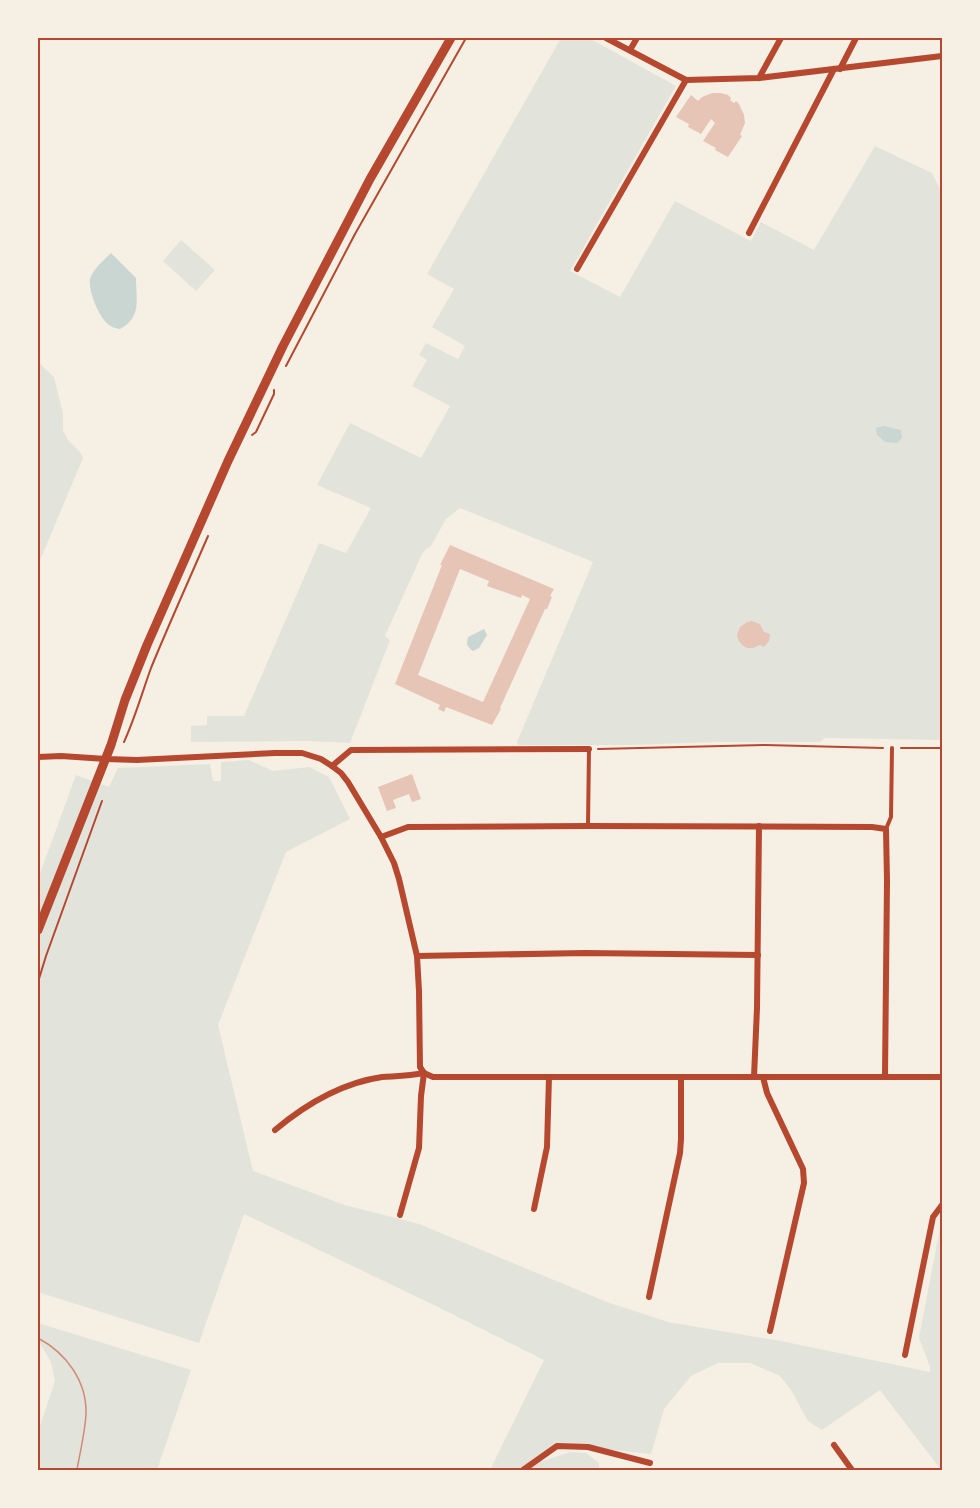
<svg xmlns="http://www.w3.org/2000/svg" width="980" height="1508" font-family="Lato,sans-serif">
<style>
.green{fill:#e2e4dc}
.water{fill:#c9d6d2}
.building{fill:#e6c5b7;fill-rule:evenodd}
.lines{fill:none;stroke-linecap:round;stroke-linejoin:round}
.path{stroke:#b5482f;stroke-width:2}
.service{stroke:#b5482f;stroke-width:4}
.minor{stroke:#b5482f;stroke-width:6}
.secondary{stroke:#b5482f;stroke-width:9}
.tram{stroke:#cf8b77;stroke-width:1.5}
.neatline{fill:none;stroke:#b5482f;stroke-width:2}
</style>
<rect width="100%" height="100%" fill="#f6efe4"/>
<g class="green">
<path d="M 561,38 L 589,38 L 676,86 L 570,271 L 620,297 L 675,201 L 751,241 L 761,222 L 814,250 L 875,146 L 932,173 L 942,193 L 942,740 L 825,738 L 820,742 L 717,742 L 631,745 L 518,745 L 517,742 L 593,562 L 460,508 L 446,519 L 431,546 L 423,552 L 385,636 L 390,640 L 350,743 L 307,741 L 191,742 L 191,726 L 207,725 L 207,716 L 244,716 L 319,543 L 346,553 L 371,508 L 317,485 L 350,423 L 421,458 L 450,406 L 412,386 L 427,360 L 419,355 L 426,343 L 458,359 L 465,346 L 432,327 L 454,289 L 427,274 Z"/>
<path d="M 181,240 L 215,270 L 196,291 L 163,261 Z"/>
<path d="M 38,362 L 54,377 L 63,414 L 63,431 L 68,440 L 80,452 L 83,458 L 38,565 Z"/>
<path d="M 249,760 L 273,771 L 309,767 L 329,777 L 350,819 L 286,852 L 218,1025 L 253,1171 L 345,1205 L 419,1224 L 607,1302 L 668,1322 L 781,1341 L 930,1372 L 930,1367 L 919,1338 L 942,1217 L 942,1470 L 941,1470 L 880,1390 L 822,1430 L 808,1421 L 791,1390 L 780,1376 L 750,1363 L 718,1363 L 691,1376 L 664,1409 L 651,1454 L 567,1445 L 546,1454 L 522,1468 L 570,1452 L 586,1453 L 599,1463 L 599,1470 L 490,1470 L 544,1360 L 436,1306 L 244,1214 L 199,1343 L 38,1292 L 38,879 L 76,775 L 109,787 L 118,768 L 210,764 L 213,781 L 221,781 L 221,762 Z"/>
<path d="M 38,1323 L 191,1370 L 157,1470 L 38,1470 L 38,1432 L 55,1381 L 51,1362 L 41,1345 L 38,1344 Z"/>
</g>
<g class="water">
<path d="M 111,253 L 136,278 C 136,300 142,317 120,329 C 117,328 113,328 111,326 C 100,321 88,291 90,279 C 93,269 104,260 111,253 Z"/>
<path d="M 884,426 L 901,430 L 902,438 L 897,443 L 885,442 L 877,435 L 876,428 Z"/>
<path d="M 484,629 L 487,635 L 479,648 L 473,651 C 467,647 466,644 468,637 Z"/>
</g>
<g class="building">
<path d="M 712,93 L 721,93 L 728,95 L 731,98 L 730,100 L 734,103 L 736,101 L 739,104 L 744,115 L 745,123 L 740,135 L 742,136 L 728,157 L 715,150 L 716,148 L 703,141 L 715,123 L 711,119 L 701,134 L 688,127 L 689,124 L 676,117 L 691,95 L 698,101 L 702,97 Z"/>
<path d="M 450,545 L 554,589 L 550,596 L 552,597 L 547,609 L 545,609 L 500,708 L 501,709 L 492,725 L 446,707 L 444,712 L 438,709 L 440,705 L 395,684 L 442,565 L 440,565 ZM 460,569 L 489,581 L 487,586 L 521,598 L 522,595 L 530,599 L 483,702 L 418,675 Z"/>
<path d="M 752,621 L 760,624 L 764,632 L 770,634 L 769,641 L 764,647 L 760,645 L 753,648 L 747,648 L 742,645 L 739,641 L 737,635 L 740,627 L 747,622 Z"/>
<path d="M 412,774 L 421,799 L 412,802 L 409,794 L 393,800 L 396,808 L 387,811 L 378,787 Z"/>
</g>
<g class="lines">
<g class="path">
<path d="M 286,366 L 355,234 L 466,38"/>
<path d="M 252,435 L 256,432 L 274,394 L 274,390"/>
<path d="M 124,742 C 135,718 142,693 151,668 C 169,624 189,580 208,536"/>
<path d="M 901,748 L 942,748"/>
<path d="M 598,749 L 765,745 L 883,748"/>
<path d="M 38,982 L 46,956 L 102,801"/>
</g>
<g class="service">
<path d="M 588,826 L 589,749"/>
<path d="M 886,829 L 891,817 L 892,748"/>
</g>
<g class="minor">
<path d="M 606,38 L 686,80 L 759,78 L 942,56"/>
<path d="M 630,50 L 637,38"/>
<path d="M 840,69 L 856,38"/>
<path d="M 759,78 L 781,38"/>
<path d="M 749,233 L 834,69"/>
<path d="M 577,269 L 686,80"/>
<path d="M 38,757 L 61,756 L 106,759 L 137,760 L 275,753 L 302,753 L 321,759 L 332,766 L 341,773 L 348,782 L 381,837 L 394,863 L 399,879 L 417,956 L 419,991 L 420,1067 L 424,1073 L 421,1096 L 419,1148 L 400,1215"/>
<path d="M 332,766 L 351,750 L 589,749"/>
<path d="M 381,837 L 408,827 L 588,826 L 872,827 L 886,829 L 887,881 L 885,1076"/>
<path d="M 417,956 L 585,953 L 758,955"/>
<path d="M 424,1073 L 433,1077 L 942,1077"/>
<path d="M 754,1077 L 757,1008 L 759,826"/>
<path d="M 763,1077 L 767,1093 L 803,1169 L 804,1183 L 770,1331"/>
<path d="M 275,1130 C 306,1104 341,1083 382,1077 C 396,1076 409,1076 424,1073"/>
<path d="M 534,1209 L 547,1147 L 549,1077"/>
<path d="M 649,1297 L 680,1153 L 681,1139 L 681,1077"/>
<path d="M 905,1355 L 933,1217 L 942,1205"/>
<path d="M 834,1445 L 852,1470"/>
<path d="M 523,1470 L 557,1446 L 588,1447 L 650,1463"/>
</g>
<path class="secondary" d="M 38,930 L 111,745 L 125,700 L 147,645 L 228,461 L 283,346 L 370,179 L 451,38"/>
<path class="tram" d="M 38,1338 C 66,1353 87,1381 86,1414 C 85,1433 80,1452 77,1470"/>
</g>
<rect width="980" height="1508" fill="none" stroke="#f6efe4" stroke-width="78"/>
<rect x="39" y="39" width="902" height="1430" class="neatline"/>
</svg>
